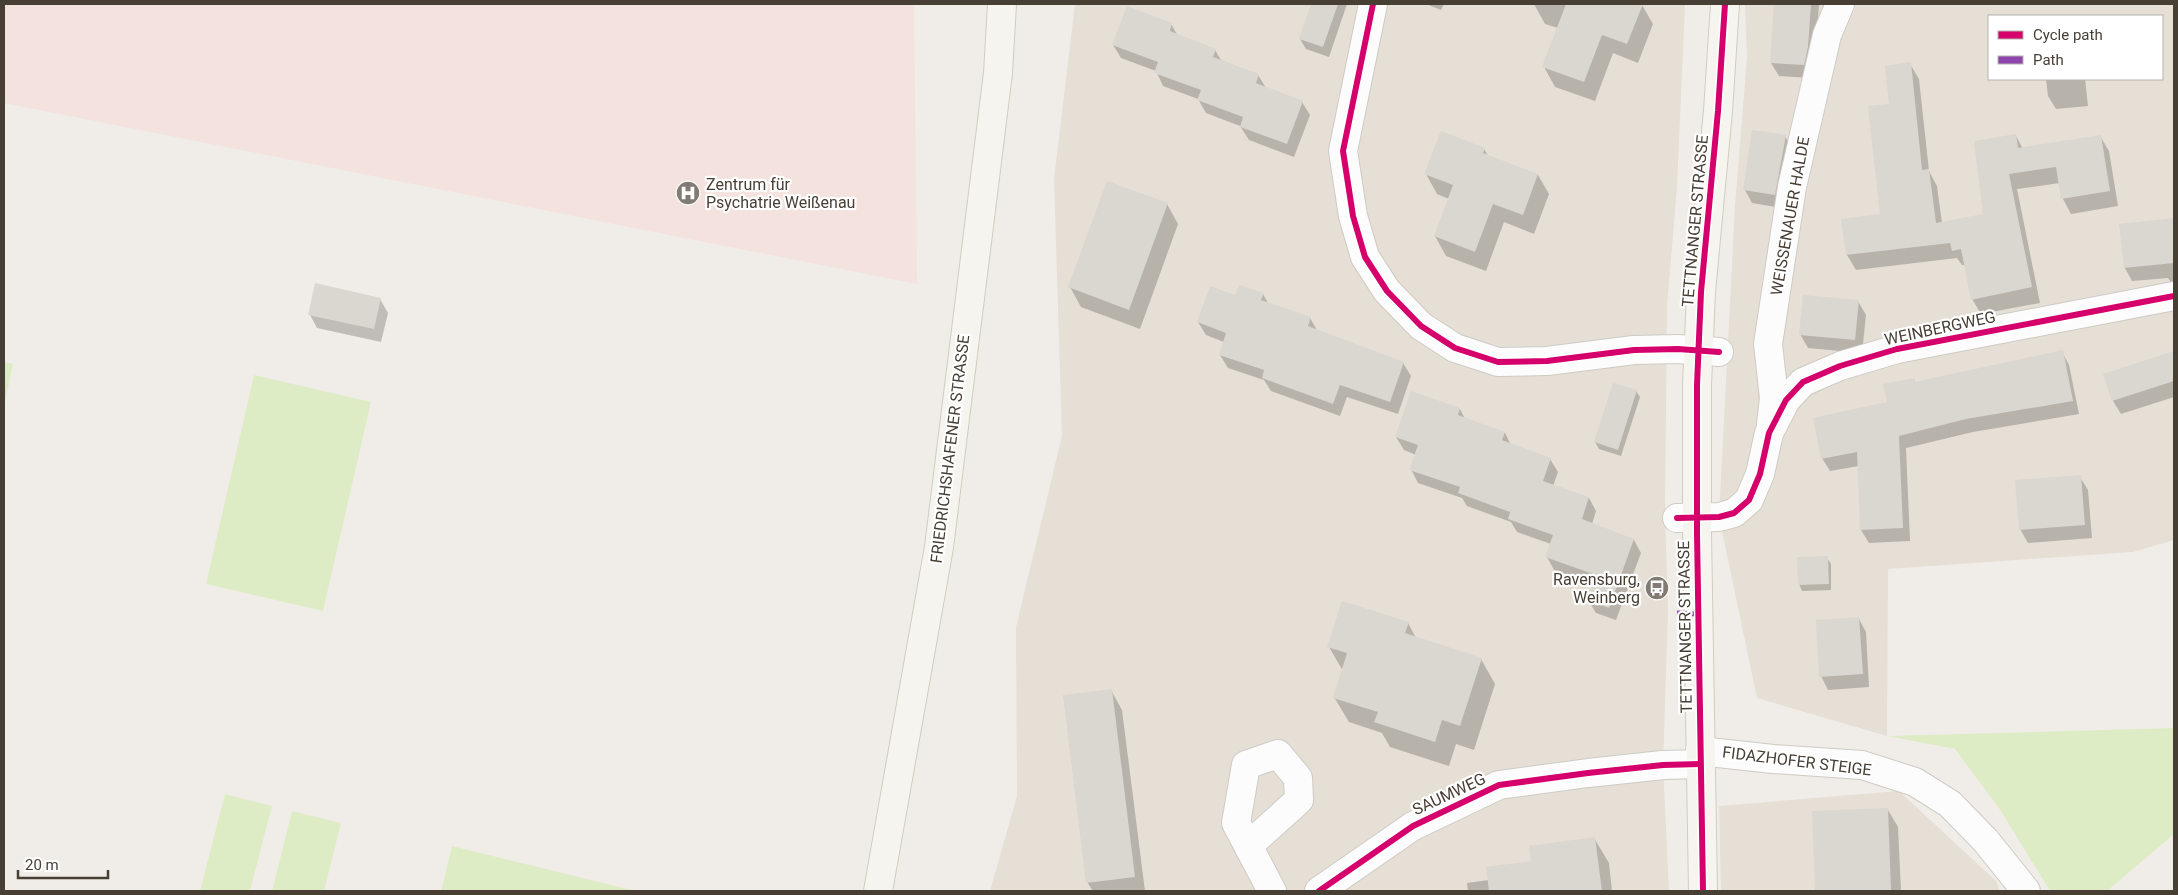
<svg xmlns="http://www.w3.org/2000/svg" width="2178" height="895" font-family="Roboto,sans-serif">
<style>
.residential{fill:#e5dfd5;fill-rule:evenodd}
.medical{fill:#f3e2de}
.green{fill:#deecc5}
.shadow{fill:#0003}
.building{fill:#dad6d0}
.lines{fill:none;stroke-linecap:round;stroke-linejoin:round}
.street-casing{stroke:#cecbc5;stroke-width:30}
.secondary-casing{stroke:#d1ccc0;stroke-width:30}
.street{stroke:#fdfcfc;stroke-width:28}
.secondary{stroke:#f6f4ee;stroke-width:28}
.quiet{stroke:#8e44ad;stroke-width:5;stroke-dasharray:10 5;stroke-linecap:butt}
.cycleway-casing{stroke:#fff;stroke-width:9}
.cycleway{stroke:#d6006c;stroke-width:6}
.labels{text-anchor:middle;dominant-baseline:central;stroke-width:4.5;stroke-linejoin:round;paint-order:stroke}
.poi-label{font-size:16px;fill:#473e34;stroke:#fff;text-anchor:start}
.street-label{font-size:16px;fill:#473e34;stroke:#fff}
</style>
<rect width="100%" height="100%" fill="#f0ede8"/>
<g class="residential">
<path d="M 1075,4 L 1685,4 L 1677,187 L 1667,307 L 1665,512 L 1668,613 L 1663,765 L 1669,891 L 990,891 L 1017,796 L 1016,627 L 1062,436 L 1054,179 Z"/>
<path d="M 1745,4 L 2174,4 L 2174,540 L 2133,552 L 1888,569 L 1887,736 L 1757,698 L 1719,517 L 1735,206 L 1747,57 ZM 1989,16 L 2162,16 L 2162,79 L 1989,79 Z"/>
<path d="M 1899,791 L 1996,881 L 2000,891 L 1721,891 L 1719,806 Z"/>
</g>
<path class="medical" d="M 4,4 L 914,4 L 917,284 L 4,103 Z"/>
<g class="green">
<path d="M 4,362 L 13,364 L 4,407 Z"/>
<path d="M 254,375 L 371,402 L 323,611 L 206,584 Z"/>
<path d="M 2174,728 L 2174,834 L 2107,891 L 2050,891 L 2001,811 L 1955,749 L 1887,736 Z"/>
<path d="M 225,794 L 272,806 L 250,891 L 200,891 Z"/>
<path d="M 292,811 L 341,823 L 324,891 L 272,891 Z"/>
<path d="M 452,846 L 636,891 L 441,891 Z"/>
</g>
<g class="shadow">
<path d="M 1313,4 L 1347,4 L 1329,57 L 1306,49 L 1300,39 Z"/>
<path d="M 1426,4 L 1444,4 L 1441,10 Z"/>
<path d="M 1534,4 L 1639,4 L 1642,5 L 1653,24 L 1638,63 L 1613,53 L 1595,101 L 1555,87 L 1544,67 L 1558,28 L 1545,24 Z"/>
<path d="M 1775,4 L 1819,4 L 1815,61 L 1811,78 L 1779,76 L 1771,63 Z"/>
<path d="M 1171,24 L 1178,36 L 1215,50 L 1222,62 L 1258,75 L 1266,88 L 1302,102 L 1310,115 L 1294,157 L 1249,140 L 1240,126 L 1206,113 L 1198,99 L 1163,86 L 1156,71 L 1121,58 L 1113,45 Z"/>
<path d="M 1910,64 L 1919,79 L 1929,171 L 1937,186 L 1942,223 L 1985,215 L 2016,136 L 2023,149 L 2100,136 L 2109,151 L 2118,206 L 2071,214 L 2063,199 L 2060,183 L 2017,189 L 2040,303 L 1981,314 L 1972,299 L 1966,265 L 1962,265 L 1957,258 L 1856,270 L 1847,255 L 1843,220 L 1882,216 L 1891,105 Z"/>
<path d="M 2046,79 L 2085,79 L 2088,106 L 2056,109 L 2048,96 Z"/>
<path d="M 1785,136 L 1793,150 L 1782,208 L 1752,203 L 1745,190 Z"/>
<path d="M 1484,149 L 1488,156 L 1538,175 L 1549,194 L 1534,234 L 1504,222 L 1486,271 L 1446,256 L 1435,236 L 1449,199 L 1437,194 L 1426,174 Z"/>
<path d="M 1167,204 L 1178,224 L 1140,329 L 1081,307 L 1070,287 Z"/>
<path d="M 2174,219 L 2174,284 L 2172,284 L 2168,278 L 2132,281 L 2125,268 L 2120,225 Z"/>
<path d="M 1263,294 L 1268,303 L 1310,318 L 1317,330 L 1403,363 L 1411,376 L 1398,414 L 1347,397 L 1340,416 L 1271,391 L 1264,380 L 1228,368 L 1220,355 L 1224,342 L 1206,335 L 1198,322 L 1236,297 Z"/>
<path d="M 380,299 L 388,313 L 381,342 L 317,328 L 310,315 Z"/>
<path d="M 1858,301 L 1866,315 L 1862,353 L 1808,348 L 1800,334 Z"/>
<path d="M 2062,352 L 2069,365 L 2079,414 L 1973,432 L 1906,448 L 1910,541 L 1869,543 L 1861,530 L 1859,466 L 1830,471 L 1822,458 L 1914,380 L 1916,383 Z"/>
<path d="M 2174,353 L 2174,397 L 2121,414 L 2113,401 L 2105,375 Z"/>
<path d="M 1636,391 L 1640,397 L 1621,456 L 1599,449 L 1595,442 Z"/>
<path d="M 1460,409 L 1465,419 L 1505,433 L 1511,445 L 1550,459 L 1558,472 L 1553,486 L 1589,498 L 1596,511 L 1592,524 L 1634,540 L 1641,553 L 1616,620 L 1596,613 L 1588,600 L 1594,584 L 1554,570 L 1547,557 L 1551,544 L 1517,532 L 1511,522 L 1467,506 L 1462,498 L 1418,483 L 1411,469 L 1416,455 L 1404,450 L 1396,437 Z"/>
<path d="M 2080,477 L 2088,490 L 2092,538 L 2028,543 L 2020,529 Z"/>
<path d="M 1827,558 L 1831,564 L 1831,590 L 1802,591 L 1799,584 Z"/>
<path d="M 1859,619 L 1866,632 L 1869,687 L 1828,690 L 1821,676 Z"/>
<path d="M 1408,623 L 1416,638 L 1481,659 L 1495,684 L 1474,750 L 1456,744 L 1449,766 L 1390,747 L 1382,733 L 1349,722 L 1334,697 L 1343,671 L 1329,647 Z"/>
<path d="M 1111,690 L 1122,710 L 1145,891 L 1093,891 L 1087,882 Z"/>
<path d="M 1888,810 L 1898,827 L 1901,891 L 1821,891 L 1820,869 Z"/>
<path d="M 1594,838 L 1609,863 L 1612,891 L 1468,891 L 1467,883 L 1489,880 Z"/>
</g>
<g class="building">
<path d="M 1311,4 L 1338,4 L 1323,47 L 1299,39 Z"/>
<path d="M 1566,4 L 1643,4 L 1627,44 L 1602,35 L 1584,82 L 1542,67 Z"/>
<path d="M 1774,4 L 1811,4 L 1808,47 L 1804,65 L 1770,63 Z"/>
<path d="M 1127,6 L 1172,23 L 1170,31 L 1216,49 L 1213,57 L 1259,74 L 1256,83 L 1303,101 L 1287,144 L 1240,127 L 1243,117 L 1197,100 L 1201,90 L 1154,73 L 1158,62 L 1112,45 Z"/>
<path d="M 1911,62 L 1922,170 L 1929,169 L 1936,223 L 1983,214 L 1974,141 L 2016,134 L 2018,148 L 2101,135 L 2110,191 L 2061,199 L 2056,167 L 2009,174 L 2032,287 L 1971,300 L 1961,249 L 1952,251 L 1950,243 L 1846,255 L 1841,219 L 1880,214 L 1868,106 L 1889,104 L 1885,66 Z"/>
<path d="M 1752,130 L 1786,135 L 1775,195 L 1743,190 Z"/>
<path d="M 1441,131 L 1485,148 L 1483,153 L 1538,174 L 1523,215 L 1493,204 L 1475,252 L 1434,236 L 1453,185 L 1424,174 Z"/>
<path d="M 1107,181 L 1168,203 L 1129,310 L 1068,287 Z"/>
<path d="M 2174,218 L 2174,263 L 2124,268 L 2119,224 Z"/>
<path d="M 315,283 L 381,298 L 374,329 L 308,315 Z"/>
<path d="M 1239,285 L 1264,293 L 1261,300 L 1311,317 L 1308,326 L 1404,362 L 1390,402 L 1340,385 L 1333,404 L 1262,378 L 1264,370 L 1219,355 L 1226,333 L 1197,322 L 1210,286 L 1235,295 Z"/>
<path d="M 1803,295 L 1859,300 L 1855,340 L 1799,335 Z"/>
<path d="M 2063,350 L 2073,401 L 1966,419 L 1899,436 L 1903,528 L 1860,530 L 1857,452 L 1821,459 L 1813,418 L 1887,402 L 1883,384 L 1915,378 L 1915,382 Z"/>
<path d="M 2174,351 L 2174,381 L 2112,401 L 2103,374 Z"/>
<path d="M 1613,383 L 1637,390 L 1618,450 L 1594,442 Z"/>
<path d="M 1411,391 L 1460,408 L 1458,415 L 1505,432 L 1502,440 L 1551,458 L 1543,481 L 1589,497 L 1582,519 L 1634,539 L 1609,608 L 1587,600 L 1596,575 L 1545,557 L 1553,535 L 1508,519 L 1510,512 L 1458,493 L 1460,487 L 1409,470 L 1418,445 L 1395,437 Z"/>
<path d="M 2081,475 L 2085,525 L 2019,530 L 2015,480 Z"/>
<path d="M 1828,556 L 1829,584 L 1798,585 L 1797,557 Z"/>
<path d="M 1342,601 L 1409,622 L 1405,633 L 1482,658 L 1460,726 L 1442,720 L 1435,742 L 1374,722 L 1378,712 L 1333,698 L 1347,653 L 1327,647 Z"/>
<path d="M 1859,617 L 1863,674 L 1819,677 L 1816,620 Z"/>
<path d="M 1112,689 L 1135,877 L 1086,883 L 1063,695 Z"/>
<path d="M 1888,808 L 1891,891 L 1815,891 L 1812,811 Z"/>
<path d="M 1595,837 L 1602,891 L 1489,891 L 1486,867 L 1531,861 L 1529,846 Z"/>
</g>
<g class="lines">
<g class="street-casing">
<g id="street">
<path d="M 1373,4 L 1343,151 L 1353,216 L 1365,257 L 1387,291 L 1421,326 L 1455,348 L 1498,362 L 1547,361 L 1634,350 L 1678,349 L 1719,352"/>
<path d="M 1771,424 L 1774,398 L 1768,344 L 1792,187 L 1827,35 L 1840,4"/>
<path d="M 1677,518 L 1719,517 L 1734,513 L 1749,500 L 1760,474 L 1769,433 L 1786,400 L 1803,382 L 1840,366 L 1897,349 L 2174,296"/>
<path d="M 1700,751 L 1773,759 L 1862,765 L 1915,782 L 1950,804 L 1986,841 L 2026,891"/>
<path d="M 1248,846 L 1299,800 L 1298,778 L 1278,754 L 1246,765 L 1236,823 L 1272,891"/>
<path d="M 1319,891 L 1413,826 L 1499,785 L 1588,773 L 1663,765 L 1700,764"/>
</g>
</g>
<g class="secondary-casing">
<g id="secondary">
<path d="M 878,891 L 939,547 L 998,73 L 1002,4"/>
<path d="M 1703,891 L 1697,533 L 1697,385 L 1701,292 L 1718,111 L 1725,4"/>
</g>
</g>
<use href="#street" class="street"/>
<use href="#secondary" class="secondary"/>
<path class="quiet" d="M 1677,613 L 1699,614"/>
<g class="cycleway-casing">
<g id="cycleway">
<path d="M 1373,4 L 1343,151 L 1353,216 L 1365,257 L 1387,291 L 1421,326 L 1455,348 L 1498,362 L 1547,361 L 1634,350 L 1678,349 L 1719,352"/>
<path d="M 1677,518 L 1719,517 L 1734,513 L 1749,500 L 1760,474 L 1769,433 L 1786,400 L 1803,382 L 1840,366 L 1897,349 L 2174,296"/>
<path d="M 1319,891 L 1413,826 L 1499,785 L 1588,773 L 1663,765 L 1700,764"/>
<path d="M 1703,891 L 1697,533 L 1697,385 L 1701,292 L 1718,111 L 1725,4"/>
</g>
</g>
<use href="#cycleway" class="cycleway"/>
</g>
<defs>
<g id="hospital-disc" transform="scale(1.25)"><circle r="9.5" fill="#827b73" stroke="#fff"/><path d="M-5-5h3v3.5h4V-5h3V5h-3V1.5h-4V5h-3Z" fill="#fff"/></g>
<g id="bus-disc" transform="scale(1.25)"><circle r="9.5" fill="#827b73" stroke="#fff"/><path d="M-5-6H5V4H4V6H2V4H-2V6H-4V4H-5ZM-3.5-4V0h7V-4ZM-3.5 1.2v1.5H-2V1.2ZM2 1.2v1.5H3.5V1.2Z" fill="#fff"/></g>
</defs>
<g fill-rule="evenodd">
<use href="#hospital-disc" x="688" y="193"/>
<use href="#bus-disc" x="1657" y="588"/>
</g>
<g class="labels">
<g class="poi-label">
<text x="706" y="184">Zentrum für<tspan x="706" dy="18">Psychatrie Weißenau</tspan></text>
<text x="1640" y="579" text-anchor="end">Ravensburg,<tspan x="1640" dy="18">Weinberg</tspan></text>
</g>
<g class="street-label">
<text transform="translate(1790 216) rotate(-80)">WEISSENAUER HALDE</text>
<text transform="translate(1695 221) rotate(-85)">TETTNANGER STRASSE</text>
<text transform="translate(1940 328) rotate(-12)">WEINBERGWEG</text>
<text transform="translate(950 449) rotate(-83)">FRIEDRICHSHAFENER STRASSE</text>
<text transform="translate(1685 627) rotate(-91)">TETTNANGER STRASSE</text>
<text transform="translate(1797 761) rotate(7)">FIDAZHOFER STEIGE</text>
<text transform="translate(1449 794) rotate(-25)">SAUMWEG</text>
</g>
</g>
<rect width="2178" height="895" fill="none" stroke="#473e34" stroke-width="10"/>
<rect x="1988" y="15" width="175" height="65" fill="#ffffff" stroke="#b5b2ae"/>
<rect x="1998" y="31" width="25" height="8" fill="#d6006c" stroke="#b5b2ae"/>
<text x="2033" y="40" font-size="15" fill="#473e34">Cycle path</text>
<rect x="1998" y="56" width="25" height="8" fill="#8e44ad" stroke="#b5b2ae"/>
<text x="2033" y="65" font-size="15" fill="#473e34">Path</text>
<path d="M18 870v8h90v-8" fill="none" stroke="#473e34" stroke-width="2.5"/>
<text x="25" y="870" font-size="15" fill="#473e34" stroke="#ffffff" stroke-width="4" paint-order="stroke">20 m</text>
</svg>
